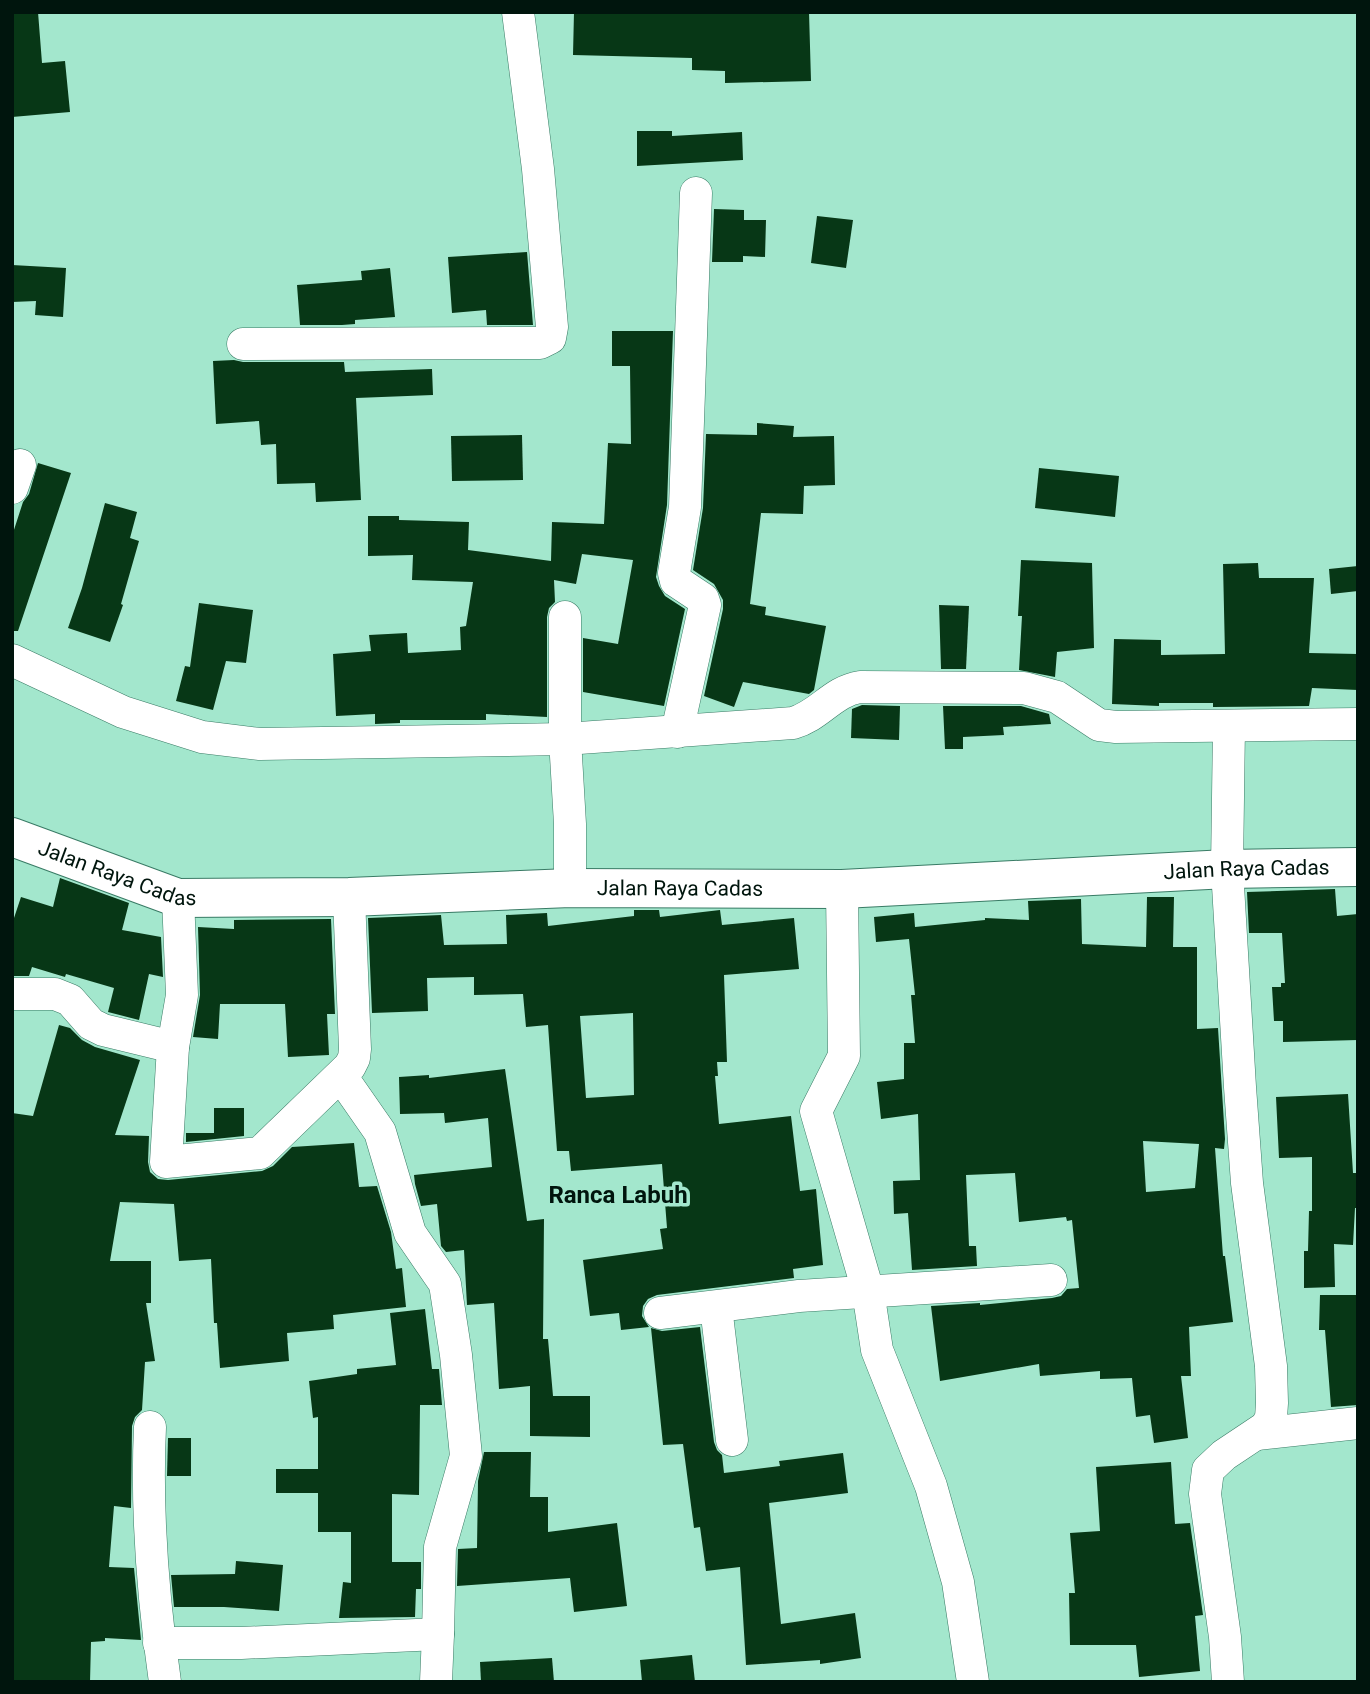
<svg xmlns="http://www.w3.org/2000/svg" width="1370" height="1694" font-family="Roboto,sans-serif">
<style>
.building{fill:#073716;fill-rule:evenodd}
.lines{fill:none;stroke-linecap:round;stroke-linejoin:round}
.minor-casing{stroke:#397b65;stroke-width:33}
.tertiary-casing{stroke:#397b65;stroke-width:40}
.minor{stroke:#fff;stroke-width:32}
.tertiary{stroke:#fff;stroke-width:38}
.labels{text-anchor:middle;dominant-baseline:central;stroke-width:7;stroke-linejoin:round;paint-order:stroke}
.street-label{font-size:21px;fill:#00150d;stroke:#a3e7cd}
.quarter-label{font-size:24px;font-weight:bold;fill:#00150d;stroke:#a3e7cd}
</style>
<rect width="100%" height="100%" fill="#a3e7cd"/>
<g class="building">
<path d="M 12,12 L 38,12 L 42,63 L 65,61 L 70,112 L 12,117 Z"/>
<path d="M 574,12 L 614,14 L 614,12 L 809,12 L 811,81 L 725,83 L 725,71 L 692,70 L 692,58 L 573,55 Z"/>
<path d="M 637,131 L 672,131 L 672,136 L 742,132 L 743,160 L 637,166 Z"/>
<path d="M 714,209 L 744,210 L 744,220 L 766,220 L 765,257 L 743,256 L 743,262 L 712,262 Z"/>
<path d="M 817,216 L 853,220 L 846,268 L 811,263 Z"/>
<path d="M 527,252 L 533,325 L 487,325 L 486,310 L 452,313 L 448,257 Z"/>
<path d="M 12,265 L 66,268 L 63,317 L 35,315 L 36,301 L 12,302 Z"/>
<path d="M 390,268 L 395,317 L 355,320 L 355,324 L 342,325 L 300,325 L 297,285 L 362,280 L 361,271 Z"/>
<path d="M 612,331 L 673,331 L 667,505 L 656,577 L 659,586 L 665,596 L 685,609 L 664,706 L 583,692 L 583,638 L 618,644 L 633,560 L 582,554 L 576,584 L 554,580 L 555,602 L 549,608 L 547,617 L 547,717 L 486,714 L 486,720 L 400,720 L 400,723 L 375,724 L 375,714 L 336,716 L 333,654 L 371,651 L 369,635 L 407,633 L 408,653 L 461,650 L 460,627 L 466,626 L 473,582 L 412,580 L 413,555 L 368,556 L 368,516 L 399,516 L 399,520 L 469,522 L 468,550 L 551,561 L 552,522 L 604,524 L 608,443 L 631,444 L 630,366 L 612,366 Z"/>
<path d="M 234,360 L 243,362 L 344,362 L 345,372 L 432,369 L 433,395 L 356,398 L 361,500 L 316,502 L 315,483 L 277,484 L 276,444 L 261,445 L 259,421 L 216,424 L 213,361 Z"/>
<path d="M 757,423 L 794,426 L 793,437 L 834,436 L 835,485 L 804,486 L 803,514 L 761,513 L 750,604 L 766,607 L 765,615 L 826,626 L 814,690 L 809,694 L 743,682 L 734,707 L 704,696 L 723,609 L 723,600 L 714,584 L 693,570 L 703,508 L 706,434 L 757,435 Z"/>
<path d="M 522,435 L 523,480 L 452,481 L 451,436 Z"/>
<path d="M 38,463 L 71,473 L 18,631 L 12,631 L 12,536 L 23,502 L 29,494 Z"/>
<path d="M 1039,468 L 1119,476 L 1115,517 L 1035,508 Z"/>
<path d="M 105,503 L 137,512 L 130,538 L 139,541 L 121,604 L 123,605 L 110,642 L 68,628 L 82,588 Z"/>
<path d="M 1021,560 L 1092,563 L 1094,648 L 1057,652 L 1055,677 L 1019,670 L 1022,616 L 1018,616 Z"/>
<path d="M 1258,563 L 1259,578 L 1314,578 L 1309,653 L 1358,654 L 1358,690 L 1312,688 L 1309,706 L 1213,707 L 1213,703 L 1159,703 L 1159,706 L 1112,704 L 1114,639 L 1161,640 L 1161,655 L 1225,654 L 1223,564 Z"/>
<path d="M 1358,566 L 1358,591 L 1331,594 L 1329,569 Z"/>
<path d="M 199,603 L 253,610 L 246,663 L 226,661 L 213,710 L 176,701 L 185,666 L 190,667 Z"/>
<path d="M 939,605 L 969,606 L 966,669 L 941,669 Z"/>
<path d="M 862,705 L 900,706 L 899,740 L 851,738 L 852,709 Z"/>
<path d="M 943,706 L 1021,706 L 1049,714 L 1051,724 L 1003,727 L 1004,735 L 963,737 L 963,749 L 945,749 Z"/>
<path d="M 60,878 L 129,903 L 122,930 L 161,937 L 163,977 L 149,974 L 139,1020 L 108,1012 L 114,988 L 66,974 L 65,977 L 32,967 L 29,976 L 12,976 L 12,924 L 21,897 L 53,907 Z"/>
<path d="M 1335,889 L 1337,916 L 1358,914 L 1358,1040 L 1283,1042 L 1283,1021 L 1274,1021 L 1272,987 L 1281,987 L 1281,983 L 1285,983 L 1282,933 L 1249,933 L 1247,892 Z"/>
<path d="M 1147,897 L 1174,897 L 1173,947 L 1197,947 L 1197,1029 L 1218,1028 L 1225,1139 L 1224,1149 L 1215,1148 L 1223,1256 L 1225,1256 L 1233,1322 L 1189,1327 L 1191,1376 L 1181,1376 L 1188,1438 L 1154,1443 L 1150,1415 L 1136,1417 L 1132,1378 L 1100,1379 L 1100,1371 L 1040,1376 L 1039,1364 L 940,1381 L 931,1306 L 980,1303 L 980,1305 L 1052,1298 L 1061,1296 L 1067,1289 L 1079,1288 L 1072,1220 L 1067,1221 L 1066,1217 L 1019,1222 L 1015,1173 L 966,1175 L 969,1246 L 976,1246 L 977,1266 L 912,1270 L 908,1213 L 894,1214 L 893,1181 L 920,1180 L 918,1114 L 881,1119 L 877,1082 L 904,1079 L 904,1043 L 915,1043 L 911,995 L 915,995 L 909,939 L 876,942 L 874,917 L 914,913 L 915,927 L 985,920 L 985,918 L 1029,920 L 1028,901 L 1081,899 L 1082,944 L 1146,947 ZM 1143,1141 L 1199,1144 L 1195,1188 L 1146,1192 Z"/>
<path d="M 634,910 L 659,910 L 660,917 L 720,910 L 722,925 L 794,918 L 799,969 L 724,975 L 727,1062 L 717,1062 L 718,1076 L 715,1076 L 719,1124 L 791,1116 L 800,1191 L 816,1189 L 823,1265 L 793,1269 L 794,1278 L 657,1295 L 648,1299 L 643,1306 L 642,1316 L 649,1327 L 621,1330 L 619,1313 L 590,1316 L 583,1260 L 663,1249 L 660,1229 L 667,1228 L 662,1164 L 571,1171 L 569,1151 L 557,1151 L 548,1025 L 526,1027 L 523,994 L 474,995 L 474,977 L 427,978 L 428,1011 L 372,1013 L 368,918 L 441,915 L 444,945 L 507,944 L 506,915 L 547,913 L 548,926 L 634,916 ZM 633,1013 L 634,1095 L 586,1098 L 580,1016 Z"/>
<path d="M 331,919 L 335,1014 L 327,1014 L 329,1055 L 288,1057 L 285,1004 L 220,1004 L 218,1039 L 193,1037 L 200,995 L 198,927 L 234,929 L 234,920 Z"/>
<path d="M 59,1025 L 70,1028 L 82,1040 L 95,1047 L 140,1060 L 115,1135 L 149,1136 L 148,1162 L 150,1172 L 158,1179 L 168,1180 L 262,1171 L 273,1166 L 292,1147 L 354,1143 L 359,1187 L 377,1186 L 391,1232 L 396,1269 L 402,1268 L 406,1307 L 333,1315 L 334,1329 L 287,1333 L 289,1361 L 220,1368 L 217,1323 L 214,1323 L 211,1259 L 179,1261 L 174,1204 L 120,1202 L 110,1261 L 151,1261 L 151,1303 L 146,1303 L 155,1361 L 145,1362 L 142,1410 L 135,1417 L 132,1426 L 131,1508 L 114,1506 L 109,1567 L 134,1568 L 141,1640 L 105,1638 L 105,1641 L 91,1642 L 90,1682 L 12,1682 L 12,1113 L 33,1116 Z"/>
<path d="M 505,1069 L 527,1221 L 544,1219 L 543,1339 L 548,1339 L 553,1396 L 590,1396 L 590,1437 L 530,1436 L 530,1386 L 499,1389 L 494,1303 L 467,1305 L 464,1250 L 446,1252 L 441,1246 L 437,1204 L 421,1206 L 415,1184 L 414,1175 L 492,1167 L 488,1118 L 445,1123 L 444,1113 L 400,1114 L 399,1077 L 429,1075 L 429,1078 Z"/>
<path d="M 1348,1094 L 1353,1173 L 1358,1173 L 1358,1208 L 1355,1208 L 1353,1245 L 1334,1244 L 1335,1287 L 1304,1288 L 1304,1251 L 1308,1251 L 1309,1211 L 1312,1211 L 1312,1157 L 1279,1158 L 1276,1097 Z"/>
<path d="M 214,1108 L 244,1108 L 244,1136 L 186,1142 L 186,1133 L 214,1133 Z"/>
<path d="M 1320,1295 L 1358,1295 L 1358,1405 L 1331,1407 L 1325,1330 L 1319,1330 Z"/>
<path d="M 425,1309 L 432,1369 L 439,1369 L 442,1405 L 420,1405 L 419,1495 L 392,1494 L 392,1562 L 421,1562 L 421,1589 L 416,1589 L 415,1617 L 339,1618 L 343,1582 L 351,1583 L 351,1532 L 318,1532 L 318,1493 L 276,1493 L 276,1469 L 318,1469 L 318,1417 L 313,1418 L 309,1381 L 357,1374 L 357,1369 L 396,1365 L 390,1313 Z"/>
<path d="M 700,1327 L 714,1442 L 717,1450 L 722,1455 L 724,1473 L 780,1466 L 779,1461 L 843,1453 L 848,1493 L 769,1503 L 781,1624 L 855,1613 L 861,1658 L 820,1664 L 820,1660 L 746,1665 L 740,1567 L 706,1571 L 700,1527 L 694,1528 L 683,1444 L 663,1445 L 651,1328 L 662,1331 Z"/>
<path d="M 168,1438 L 191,1438 L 191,1476 L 167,1476 Z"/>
<path d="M 484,1452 L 531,1452 L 530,1497 L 548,1497 L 548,1532 L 617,1523 L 627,1606 L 574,1612 L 570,1578 L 457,1586 L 458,1549 L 477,1548 L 478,1481 Z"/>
<path d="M 1171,1462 L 1175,1524 L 1190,1523 L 1203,1615 L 1195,1616 L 1200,1671 L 1139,1677 L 1136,1645 L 1070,1645 L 1069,1593 L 1075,1593 L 1070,1533 L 1100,1531 L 1096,1467 Z"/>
<path d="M 236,1561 L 283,1565 L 279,1611 L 224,1607 L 174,1607 L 171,1575 L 235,1574 Z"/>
<path d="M 692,1655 L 695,1682 L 642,1682 L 640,1660 Z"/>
<path d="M 552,1658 L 554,1682 L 481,1682 L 480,1662 Z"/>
</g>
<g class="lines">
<g class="minor-casing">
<g id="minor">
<path d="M 243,344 L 540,343 L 550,338 L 552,327 L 538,169 L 518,12"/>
<path d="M 12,488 L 20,465"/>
<path d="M 565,617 L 565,739 L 570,824 L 570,888"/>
<path d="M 12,660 L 123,712 L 202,737 L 260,744 L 565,739 L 793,723 C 819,716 833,691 860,687 L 1024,688 L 1057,697 L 1099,725 L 1116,727 L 1358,724"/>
<path d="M 677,732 L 705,605 L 703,599 L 676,581 L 674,573 L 685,507 L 696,193"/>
<path d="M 842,889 L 844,1056 L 816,1111 L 868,1291 L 877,1350 L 931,1486 L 958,1582 L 973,1682"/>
<path d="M 178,898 L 182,995 L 173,1047 L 166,1162 L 260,1153 L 350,1066 L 354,1058 L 355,1049 L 349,897"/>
<path d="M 12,994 L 55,994 L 70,1000 L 91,1024 L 103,1030 L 173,1047"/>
<path d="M 716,1307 L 732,1440"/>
<path d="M 660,1313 L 799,1296 L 1051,1280"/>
<path d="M 150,1427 C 146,1511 153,1598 165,1682"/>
<path d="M 1257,1434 L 1358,1423"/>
<path d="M 159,1643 L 241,1643 L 438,1634 L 440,1547 L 466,1456 L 456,1355 L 445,1284 L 410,1233 L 380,1132 L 341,1076"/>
<path d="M 436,1682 L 438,1634"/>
<path d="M 1228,1682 L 1225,1637 L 1205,1494 L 1208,1470 L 1224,1455 L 1266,1427 L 1271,1418 L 1272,1403 L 1271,1366 L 1247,1183 L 1240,1087 L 1227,869 L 1229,726"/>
</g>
</g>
<g class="tertiary-casing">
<g id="tertiary">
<path id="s1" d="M 12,837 L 178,898 L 349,897 L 570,888 L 842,889 L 1227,869 L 1358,867"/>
</g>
</g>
<use href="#minor" class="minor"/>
<use href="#tertiary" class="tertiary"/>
</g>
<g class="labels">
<g class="street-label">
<text stroke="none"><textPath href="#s1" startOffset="112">Jalan Raya Cadas</textPath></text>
<text stroke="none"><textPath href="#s1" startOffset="1246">Jalan Raya Cadas</textPath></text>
<text stroke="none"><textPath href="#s1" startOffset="679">Jalan Raya Cadas</textPath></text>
</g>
<g class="quarter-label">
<text x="618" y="1195">Ranca Labuh</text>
</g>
</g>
<rect width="1370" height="1694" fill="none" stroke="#00150d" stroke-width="28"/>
</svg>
